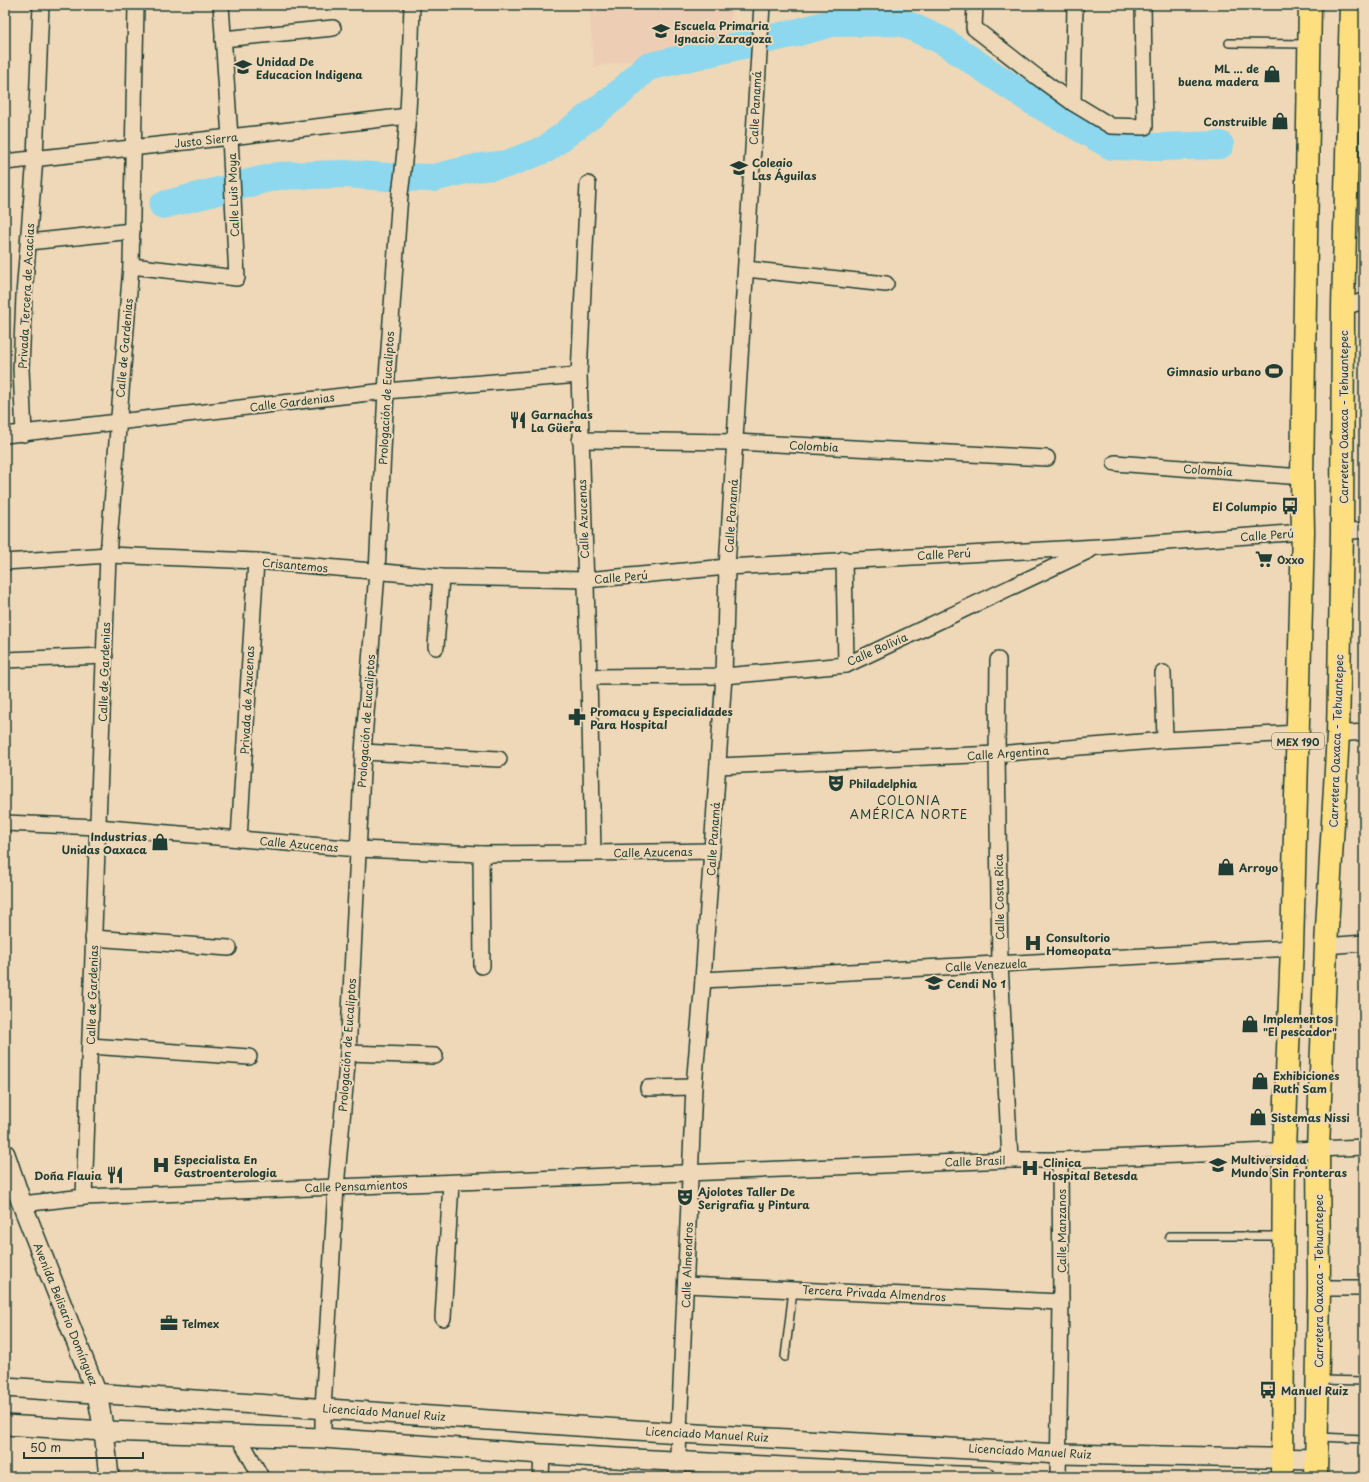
<svg xmlns="http://www.w3.org/2000/svg" width="1369" height="1482" font-family="'Playpen Sans',sans-serif">
<style>
.built{fill:#eecdb5}
.green{fill:#b6de9a;stroke:#6a8e67}
.lines{fill:none;stroke-linecap:round;stroke-linejoin:round}
.river{stroke:#8dd8ee;stroke-width:28}
.service-casing{stroke:#1f3d34;stroke-width:10}
.minor-casing{stroke:#1f3d34;stroke-width:18}
.tertiary-casing{stroke:#1f3d34;stroke-width:22}
.primary-casing{stroke:#1f3d34;stroke-width:25}
.service{stroke:#eed8b7;stroke-width:7}
.minor{stroke:#eed8b7;stroke-width:15}
.tertiary{stroke:#eed8b7;stroke-width:19}
.primary{stroke:#fddf80;stroke-width:22}
.labels{text-anchor:middle;dominant-baseline:central;stroke-width:4;stroke-linejoin:round;paint-order:stroke}
.shield{fill:#eed8b7;stroke:#5d6c5b;stroke-width:1}
.shield-label{font-size:10px;font-weight:bold;fill:#1f3d34}
.poi-label{font-size:11px;font-weight:bold;fill:#1f3d34;stroke:#eed8b7;text-anchor:start}
.street-label{font-size:11px;fill:#1f3d34;stroke:#eed8b7}
.neighbourhood-label{font-size:12px;letter-spacing:1px;fill:#1f3d34;stroke:#eed8b7}
</style>
<rect width="100%" height="100%" fill="#eed8b7"/>
<filter id="ink" filterUnits="userSpaceOnUse"><feTurbulence type="fractalNoise" baseFrequency=".025" numOctaves="2"/><feDisplacementMap in="SourceGraphic" scale="8" xChannelSelector="R" yChannelSelector="G"/><feConvolveMatrix kernelMatrix="1 2 1 2 8 2 1 2 1" color-interpolation-filters="sRGB"/></filter>
<g filter="url(#ink)">
<path class="built" d="M 589,5 L 732,5 L 730,39 L 594,67 Z"/>
<path class="green" d="M 1364,29 L 1364,185 L 1350,188 L 1356,34 Z"/>
<g class="lines">
<path class="river" d="M 163,205 L 277,176 L 346,174 L 388,177 L 433,178 L 475,168 L 507,164 L 546,149 L 621,92 L 647,67 L 795,33 L 832,23 L 901,22 L 943,41 L 1029,99 L 1112,146 L 1161,147 L 1220,145"/>
<g class="service-casing">
<g id="service">
<path d="M 1229,43 L 1307,44"/>
<path d="M 1169,1236 L 1281,1236"/>
<path d="M 785,1357 L 793,1290"/>
<path d="M 1320,1380 L 1364,1381"/>
<path d="M 1319,1437 L 1364,1439"/>
</g>
</g>
<g class="minor-casing">
<g id="minor">
<path d="M 975,5 L 974,28 L 1037,77 L 1073,103 L 1111,126 L 1145,127 L 1143,5"/>
<path d="M 223,39 L 333,28"/>
<path d="M 1073,103 L 1075,5"/>
<path d="M 5,162 L 230,137 L 408,116"/>
<path d="M 29,242 L 132,231"/>
<path d="M 131,266 L 237,278 L 230,137 L 221,5"/>
<path d="M 746,269 L 886,284"/>
<path d="M 1343,307 L 1364,301"/>
<path d="M 24,434 L 21,369 L 24,295 L 35,158 L 41,5"/>
<path d="M 5,435 L 386,391 L 579,375"/>
<path d="M 580,440 L 736,442 L 1047,458"/>
<path d="M 1115,463 L 1302,477"/>
<path d="M 1342,532 L 1364,530"/>
<path d="M 844,559 L 846,665"/>
<path d="M 5,562 L 108,555 L 256,561 L 441,577 L 586,580 L 727,567 L 1098,547 L 1303,532"/>
<path d="M 436,647 L 441,577"/>
<path d="M 5,660 L 105,656"/>
<path d="M 998,660 L 997,754 L 1000,964 L 1010,1160"/>
<path d="M 1163,673 L 1165,740"/>
<path d="M 589,677 L 724,676 L 846,665 L 1090,550"/>
<path d="M 1338,734 L 1364,732"/>
<path d="M 363,752 L 499,759"/>
<path d="M 718,766 L 997,754 L 1165,740 L 1298,733"/>
<path d="M 5,823 L 97,827 L 358,849 L 481,854 L 593,853 L 589,677 L 579,375 L 588,184"/>
<path d="M 239,839 L 256,561"/>
<path d="M 593,853 L 712,851"/>
<path d="M 481,854 L 482,966"/>
<path d="M 93,938 L 229,948"/>
<path d="M 1326,946 L 1364,943"/>
<path d="M 703,980 L 1292,948"/>
<path d="M 90,1046 L 249,1057"/>
<path d="M 348,1053 L 435,1056"/>
<path d="M 648,1088 L 694,1087"/>
<path d="M 84,1197 L 108,555 L 131,266 L 136,5"/>
<path d="M 22,1204 L 84,1197 L 1010,1160 L 1060,1160 L 1364,1147"/>
<path d="M 686,1285 L 1061,1302"/>
<path d="M 1319,1288 L 1364,1288"/>
<path d="M 443,1318 L 451,1183"/>
<path d="M 238,1435 L 261,1477"/>
<path d="M 323,1438 L 323,1408 L 336,1187 L 348,1053 L 363,752 L 377,572 L 386,391 L 400,194 C 409,131 410,68 412,5"/>
<path d="M 541,1477 L 542,1454"/>
<path d="M 677,1477 L 694,1087 L 703,980 L 724,676 L 727,567 L 762,5"/>
<path d="M 1058,1477 L 1061,1302 L 1060,1160"/>
</g>
</g>
<g class="tertiary-casing">
<g id="tertiary">
<path d="M 5,1154 L 22,1204 L 97,1394 L 104,1431 L 109,1477"/>
<path d="M 5,1387 L 680,1433 L 1059,1454 L 1317,1459"/>
<path d="M 5,1425 L 104,1431 L 323,1438 L 542,1454 L 930,1475 L 986,1477"/>
</g>
</g>
<g class="primary-casing">
<g id="primary">
<path d="M 1282,1477 L 1284,1150 L 1292,948 L 1303,532 L 1302,477 L 1310,5"/>
<path d="M 1316,1477 L 1319,1288 L 1318,1149 L 1326,946 L 1338,734 L 1342,532 L 1343,307 L 1351,5"/>
</g>
</g>
<use href="#service" class="service"/>
<use href="#minor" class="minor"/>
<use href="#tertiary" class="tertiary"/>
<use href="#primary" class="primary"/>
</g>
</g>
<defs>
<g id="school-bare" transform="scale(1.38)"><path d="M0-5L7-2L0 1L-7-2ZM-4 1L0 2.5L4 1V4Q0 6-4 4Z" fill="#1f3d34" stroke="#eed8b7" stroke-width="2.5" paint-order="stroke"/></g>
<g id="shop-bare" transform="scale(1.38)"><path d="M-5-2.5h2.3a2.7 3.5 0 0 1 5.4 0H5L5.5 6h-11ZM-1.5-2.5h3a1.5 2.3 0 0 0-3 0Z" fill="#1f3d34" stroke="#eed8b7" stroke-width="2.5" paint-order="stroke"/></g>
<g id="stadium-bare" transform="scale(1.38)"><path d="M0-5a6.5 5 0 1 0 0 10a6.5 5 0 1 0 0-10ZM-3.5-1.8h7v3.6h-7Z" fill="#1f3d34" stroke="#eed8b7" stroke-width="2.5" paint-order="stroke"/></g>
<g id="restaurant-bare" transform="scale(1.38)"><path d="M-5-6h1v4h1v-4h1v4h1v-4h1v5L-1.5 .5V6h-2V.5L-5-1ZM5-6V6H3V1.5H1.5Q1.5-4 5-6Z" fill="#1f3d34" stroke="#eed8b7" stroke-width="2.5" paint-order="stroke"/></g>
<g id="bus-bare" transform="scale(1.38)"><path d="M-5-6H5V4H4V6H2V4H-2V6H-4V4H-5ZM-3.5-4V0h7V-4ZM-3.5 1.2v1.5H-2V1.2ZM2 1.2v1.5H3.5V1.2Z" fill="#1f3d34" stroke="#eed8b7" stroke-width="2.5" paint-order="stroke"/></g>
<g id="supermarket-bare" transform="scale(1.38)"><path d="M-6-5.5h2.5l.6 2H6L4.5 2H-2.5L-4.4-4H-6ZM-1.5 3.2a1.3 1.3 0 1 0 .1 0ZM3 3.2a1.3 1.3 0 1 0 .1 0Z" fill="#1f3d34" stroke="#eed8b7" stroke-width="2.5" paint-order="stroke"/></g>
<g id="pharmacy-bare" transform="scale(1.38)"><path d="M-2-6h4v4h4v4h-4v4h-4v-4h-4v-4h4Z" fill="#1f3d34" stroke="#eed8b7" stroke-width="2.5" paint-order="stroke"/></g>
<g id="theatre-bare" transform="scale(1.38)"><path d="M-5-5.5Q0-4 5-5.5V0Q5 5 0 6Q-5 5-5 0ZM-3.3-2.5H-1v1.5H-3.3ZM1-2.5H3.3v1.5H1ZM-2.8 1Q0 5.5 2.8 1Z" fill="#1f3d34" stroke="#eed8b7" stroke-width="2.5" paint-order="stroke"/></g>
<g id="hospital-bare" transform="scale(1.38)"><path d="M-5-5h3v3.5h4V-5h3V5h-3V1.5h-4V5h-3Z" fill="#1f3d34" stroke="#eed8b7" stroke-width="2.5" paint-order="stroke"/></g>
<g id="university-bare" transform="scale(1.38)"><path d="M0-5L7-2L0 1L-7-2ZM-4 1L0 2.5L4 1V4Q0 6-4 4Z" fill="#1f3d34" stroke="#eed8b7" stroke-width="2.5" paint-order="stroke"/></g>
<g id="office-bare" transform="scale(1.38)"><path d="M-6-3h4V-5.5h4V-3h4V5H-6ZM-1-4.5V-3h2v-1.5ZM-6 0V1H6V0Z" fill="#1f3d34" stroke="#eed8b7" stroke-width="2.5" paint-order="stroke"/></g>
</defs>
<g fill-rule="evenodd">
<use href="#school-bare" x="661" y="31"/>
<use href="#school-bare" x="243" y="67"/>
<use href="#shop-bare" x="1272" y="74"/>
<use href="#shop-bare" x="1280" y="121"/>
<use href="#school-bare" x="739" y="168"/>
<use href="#stadium-bare" x="1274" y="371"/>
<use href="#restaurant-bare" x="518" y="420"/>
<use href="#bus-bare" x="1290" y="506"/>
<use href="#supermarket-bare" x="1264" y="559"/>
<use href="#pharmacy-bare" x="577" y="717"/>
<use href="#theatre-bare" x="836" y="783"/>
<use href="#shop-bare" x="160" y="842"/>
<use href="#shop-bare" x="1226" y="867"/>
<use href="#hospital-bare" x="1033" y="943"/>
<use href="#school-bare" x="934" y="983"/>
<use href="#shop-bare" x="1250" y="1024"/>
<use href="#shop-bare" x="1260" y="1081"/>
<use href="#shop-bare" x="1258" y="1117"/>
<use href="#hospital-bare" x="161" y="1165"/>
<use href="#university-bare" x="1218" y="1165"/>
<use href="#hospital-bare" x="1030" y="1168"/>
<use href="#restaurant-bare" x="115" y="1175"/>
<use href="#theatre-bare" x="685" y="1197"/>
<use href="#office-bare" x="169" y="1323"/>
<use href="#bus-bare" x="1268" y="1390"/>
</g>
<g class="labels">
<rect class="shield" x="1272" y="733" width="52" height="16" rx="3"/>
<g class="shield-label">
<text x="1298" y="741">MEX 190</text>
</g>
<g class="poi-label">
<text x="674" y="25">Escuela Primaria<tspan x="674" dy="13">Ignacio Zaragoza</tspan></text>
<text x="256" y="61">Unidad De<tspan x="256" dy="13">Educacion Indigena</tspan></text>
<text x="1259" y="68" text-anchor="end">ML ... de<tspan x="1259" dy="13">buena madera</tspan></text>
<text x="1267" y="121" text-anchor="end">Construible</text>
<text x="752" y="162">Colegio<tspan x="752" dy="13">Las Águilas</tspan></text>
<text x="1261" y="371" text-anchor="end">Gimnasio urbano</text>
<text x="531" y="414">Garnachas<tspan x="531" dy="13">La Güera</tspan></text>
<text x="1277" y="506" text-anchor="end">El Columpio</text>
<text x="1277" y="559">Oxxo</text>
<text x="590" y="711">Promacu y Especialidades<tspan x="590" dy="13">Para Hospital</tspan></text>
<text x="849" y="783">Philadelphia</text>
<text x="147" y="836" text-anchor="end">Industrias<tspan x="147" dy="13">Unidas Oaxaca</tspan></text>
<text x="1239" y="867">Arroyo</text>
<text x="1046" y="937">Consultorio<tspan x="1046" dy="13">Homeopata</tspan></text>
<text x="947" y="983">Cendi No 1</text>
<text x="1263" y="1018">Implementos<tspan x="1263" dy="13">"El pescador"</tspan></text>
<text x="1273" y="1075">Exhibiciones<tspan x="1273" dy="13">Ruth Sam</tspan></text>
<text x="1271" y="1117">Sistemas Nissi</text>
<text x="174" y="1159">Especialista En<tspan x="174" dy="13">Gastroenterologia</tspan></text>
<text x="1231" y="1159">Multiversidad<tspan x="1231" dy="13">Mundo Sin Fronteras</tspan></text>
<text x="1043" y="1162">Clinica<tspan x="1043" dy="13">Hospital Betesda</tspan></text>
<text x="102" y="1175" text-anchor="end">Doña Flauia</text>
<text x="698" y="1191">Ajolotes Taller De<tspan x="698" dy="13">Serigrafia y Pintura</tspan></text>
<text x="182" y="1323">Telmex</text>
<text x="1281" y="1390">Manuel Ruiz</text>
</g>
<g class="street-label">
<text transform="translate(755 108) rotate(-87)">Calle Panamá</text>
<text transform="translate(206 140) rotate(-6)">Justo Sierra</text>
<text transform="translate(233 195) rotate(-92)">Calle Luis Moya</text>
<text transform="translate(26 296) rotate(-87)">Privada Tercera de Acacias</text>
<text transform="translate(124 348) rotate(-85)">Calle de Gardenias</text>
<text transform="translate(386 398) rotate(-87)">Prologación de Eucaliptos</text>
<text transform="translate(292 402) rotate(-7)">Calle Gardenias</text>
<text transform="translate(1343 417) rotate(-90)">Carretera Oaxaca - Tehuantepec</text>
<text transform="translate(814 446) rotate(3)">Colombia</text>
<text transform="translate(1208 470) rotate(4)">Colombia</text>
<text transform="translate(731 516) rotate(-86)">Calle Panamá</text>
<text transform="translate(583 519) rotate(-92)">Calle Azucenas</text>
<text transform="translate(1267 535) rotate(-4)">Calle Perú</text>
<text transform="translate(944 554) rotate(-3)">Calle Perú</text>
<text transform="translate(295 565) rotate(5)">Crisantemos</text>
<text transform="translate(621 577) rotate(-5)">Calle Perú</text>
<text transform="translate(877 649) rotate(-24)">Calle Bolivia</text>
<text transform="translate(104 672) rotate(-88)">Calle de Gardenias</text>
<text transform="translate(247 700) rotate(-87)">Privada de Azucenas</text>
<text transform="translate(366 721) rotate(-86)">Prologación de Eucaliptos</text>
<text transform="translate(1336 741) rotate(-88)">Carretera Oaxaca - Tehuantepec</text>
<text transform="translate(1008 753) rotate(-4)">Calle Argentina</text>
<text transform="translate(713 839) rotate(-86)">Calle Panamá</text>
<text transform="translate(299 844) rotate(5)">Calle Azucenas</text>
<text transform="translate(653 852) rotate(-1)">Calle Azucenas</text>
<text transform="translate(999 897) rotate(-91)">Calle Costa Rica</text>
<text transform="translate(986 965) rotate(-3)">Calle Venezuela</text>
<text transform="translate(92 995) rotate(-88)">Calle de Gardenias</text>
<text transform="translate(347 1045) rotate(-86)">Prologación de Eucaliptos</text>
<text transform="translate(975 1161) rotate(-2)">Calle Brasil</text>
<text transform="translate(356 1186) rotate(-2)">Calle Pensamientos</text>
<text transform="translate(1061 1231) rotate(-90)">Calle Manzanos</text>
<text transform="translate(687 1265) rotate(-88)">Calle Almendros</text>
<text transform="translate(1318 1281) rotate(-90)">Carretera Oaxaca - Tehuantepec</text>
<text transform="translate(874 1293) rotate(3)">Tercera Privada Almendros</text>
<text transform="translate(66 1314) rotate(68)">Avenida Belisario Domínguez</text>
<text transform="translate(384 1412) rotate(4)">Licenciado Manuel Ruiz</text>
<text transform="translate(707 1434) rotate(3)">Licenciado Manuel Ruiz</text>
<text transform="translate(1030 1451) rotate(3)">Licenciado Manuel Ruiz</text>
</g>
<g class="neighbourhood-label">
<text x="909" y="800">COLONIA<tspan x="909" dy="14">AMÉRICA NORTE</tspan></text>
</g>
</g>
<rect width="1369" height="1482" fill="none" stroke="#eed8b7" stroke-width="20"/>
<rect x="10" y="10" width="1349" height="1462" fill="none" stroke="#1f3d34" stroke-width="1.5" filter="url(#ink)"/>
<path d="M24 1452v6h119v-6" fill="none" stroke="#1f3d34" stroke-width="2"/>
<text x="30" y="1452" font-size="12" fill="#1f3d34" stroke="#eed8b7" stroke-width="3" paint-order="stroke">50 m</text>
</svg>
